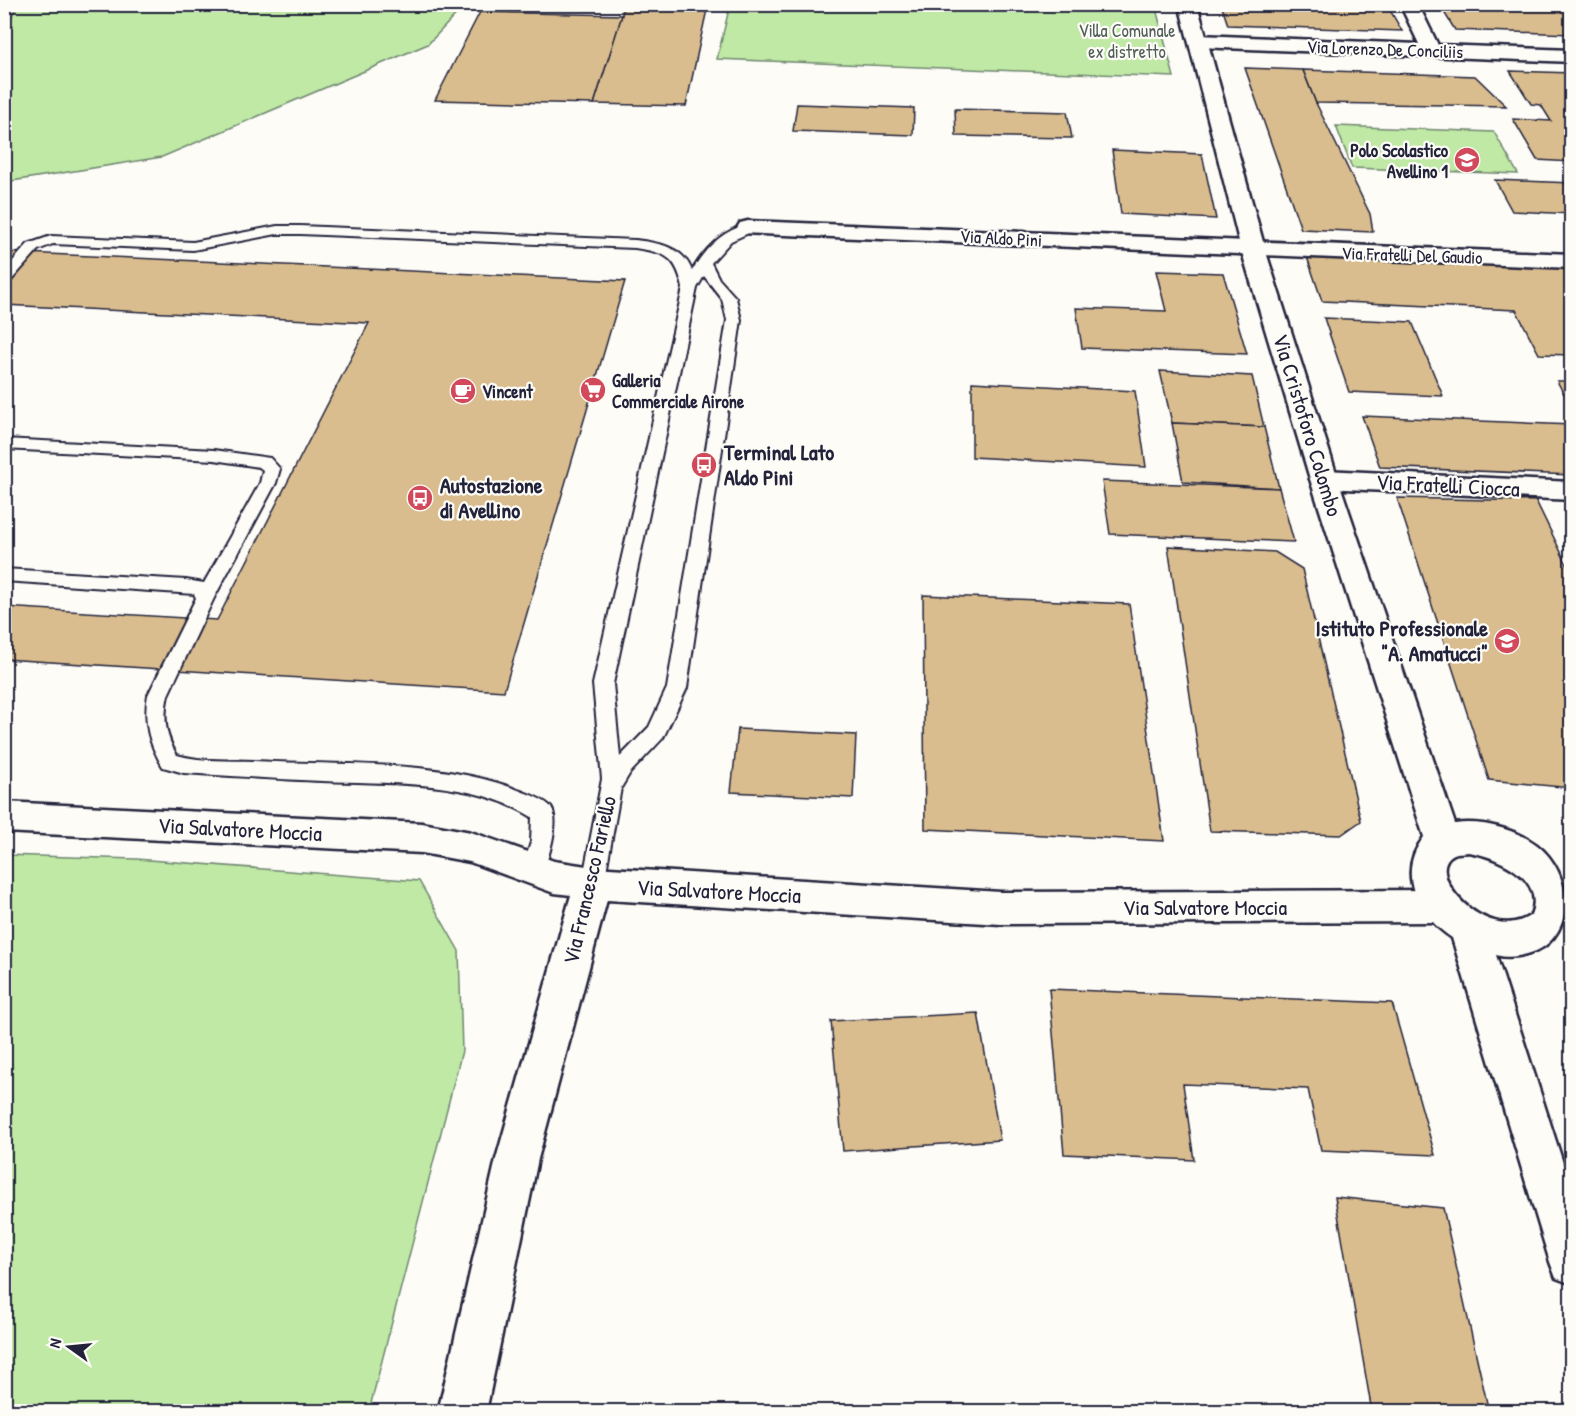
<svg xmlns="http://www.w3.org/2000/svg" width="1576" height="1416" font-family="'Patrick Hand',sans-serif">
<style>
.green{fill:#bfe9a5;stroke:#708670;stroke-width:1.5}
.building{fill:#d9bd8e;stroke:#22223b;stroke-width:1.5}
.lines{fill:none;stroke-linecap:round;stroke-linejoin:round}
.lane-casing{stroke:#22223b;stroke-width:4}
.street-casing{stroke:#22223b;stroke-width:5}
.secondary-casing{stroke:#22223b;stroke-width:5}
.lane{fill:#fdfcf7;fill-rule:evenodd}
.street{fill:#fdfcf7;fill-rule:evenodd}
.secondary{fill:#fdfcf7;fill-rule:evenodd}
.labels{text-anchor:middle;dominant-baseline:central;stroke-width:4.5;stroke-linejoin:round;paint-order:stroke}
.far-park-label{font-size:18px;fill:#515e5b;stroke:#fdfcf7}
.far-street-label{font-size:18px;fill:#22223b;stroke:#fdfcf7}
.far-poi-label{font-size:18px;font-weight:bold;fill:#22223b;stroke:#fdfcf7;text-anchor:start}
.street-label{font-size:22px;fill:#22223b;stroke:#fdfcf7}
.poi-label{font-size:22px;font-weight:bold;fill:#22223b;stroke:#fdfcf7;text-anchor:start}
</style>
<rect width="100%" height="100%" fill="#fdfcf7"/>
<filter id="ink" filterUnits="userSpaceOnUse"><feTurbulence type="fractalNoise" baseFrequency=".0167" numOctaves="2"/><feDisplacementMap in="SourceGraphic" scale="12" xChannelSelector="R" yChannelSelector="G"/><feConvolveMatrix kernelMatrix="1 2 1 2 8 2 1 2 1" color-interpolation-filters="sRGB"/></filter>
<g filter="url(#ink)">
<g class="green">
<path d="M 17,5 L 17,4 L 465,5 L 428,44 L 162,157 L 5,182 L 5,31 Z"/>
<path d="M 1155,5 L 1174,77 L 717,59 L 730,5 Z"/>
<path d="M 1336,126 L 1494,132 L 1518,174 L 1352,168 Z"/>
<path d="M 4,855 L 136,859 L 419,881 L 459,951 L 462,1051 L 369,1411 L 5,1411 Z"/>
</g>
<g class="building">
<path d="M 625,4 L 708,5 L 686,106 L 594,104 Z"/>
<path d="M 1221,4 L 1387,5 L 1402,31 L 1228,25 Z"/>
<path d="M 1439,4 L 1572,7 L 1572,34 L 1455,30 Z"/>
<path d="M 480,12 L 622,15 L 594,104 L 435,100 Z"/>
<path d="M 1245,68 L 1303,70 L 1316,103 L 1370,214 L 1373,232 L 1301,229 Z"/>
<path d="M 1303,70 L 1475,76 L 1506,106 L 1316,103 Z"/>
<path d="M 1510,71 L 1572,73 L 1572,162 L 1537,160 L 1513,119 L 1551,121 L 1541,105 L 1531,104 Z"/>
<path d="M 797,104 L 914,108 L 913,135 L 793,131 Z"/>
<path d="M 955,109 L 1067,112 L 1072,138 L 956,136 Z"/>
<path d="M 1112,150 L 1202,154 L 1216,219 L 1121,214 Z"/>
<path d="M 1495,180 L 1572,183 L 1572,214 L 1512,211 Z"/>
<path d="M 4,252 L 625,281 L 504,691 L 4,659 L 4,607 L 217,620 L 369,323 L 4,305 Z"/>
<path d="M 1307,257 L 1572,268 L 1572,355 L 1539,354 L 1516,310 L 1322,301 Z"/>
<path d="M 1156,271 L 1223,273 L 1247,354 L 1082,348 L 1076,308 L 1166,311 Z"/>
<path d="M 1324,318 L 1412,322 L 1443,396 L 1349,392 Z"/>
<path d="M 1160,371 L 1252,376 L 1264,427 L 1172,423 Z"/>
<path d="M 1557,381 L 1572,381 L 1572,409 Z"/>
<path d="M 972,382 L 1135,391 L 1146,467 L 972,457 Z"/>
<path d="M 1362,416 L 1572,425 L 1572,475 L 1380,467 Z"/>
<path d="M 1172,423 L 1264,427 L 1279,488 L 1183,482 Z"/>
<path d="M 1102,481 L 1279,488 L 1294,542 L 1110,534 Z"/>
<path d="M 1397,498 L 1536,501 L 1572,575 L 1572,788 L 1489,780 Z"/>
<path d="M 1168,546 L 1275,552 L 1302,569 L 1361,821 L 1341,835 L 1210,831 Z"/>
<path d="M 923,595 L 1129,604 L 1164,841 L 925,829 Z"/>
<path d="M 738,729 L 856,735 L 853,798 L 731,792 Z"/>
<path d="M 1049,989 L 1392,1003 L 1435,1155 L 1321,1150 L 1308,1089 L 1183,1084 L 1194,1160 L 1064,1154 Z"/>
<path d="M 978,1013 L 1000,1140 L 843,1151 L 831,1021 Z"/>
<path d="M 1335,1197 L 1443,1208 L 1489,1412 L 1372,1412 Z"/>
</g>
<g class="lines">
<g class="lane-casing">
<g id="lane">
<path d="M 748,224 L 753,225 L 755,228 L 753,231 L 731,241 L 711,263 L 719,279 L 736,298 L 741,320 L 687,688 L 663,738 L 630,773 L 621,788 L 604,883 L 601,890 L 593,892 L 585,890 L 582,883 L 602,779 L 593,684 L 683,288 C 676,256 666,253 635,248 L 300,234 L 277,234 L 193,250 L 53,244 L 38,250 L 9,283 L 4,284 L 4,271 L 28,244 L 51,236 L 193,242 L 277,226 L 300,226 L 635,240 C 658,243 683,246 692,271 C 705,248 722,231 748,224 ZM 704,276 L 722,299 L 727,320 L 667,688 L 649,727 L 620,757 L 613,684 L 697,288 Z"/>
<path d="M 4,439 L 214,450 L 270,458 L 280,469 L 276,483 L 214,598 L 168,695 C 163,716 165,736 177,755 C 201,762 229,760 254,761 C 338,766 434,759 513,788 C 525,793 540,797 550,806 C 562,818 547,863 541,877 L 533,879 L 525,877 L 522,870 L 531,842 L 532,817 C 471,779 391,784 322,781 C 276,779 230,776 184,773 L 163,767 C 149,744 143,722 148,695 L 196,598 L 194,594 L 4,581 L 4,569 L 186,580 L 204,583 L 260,483 L 263,470 L 259,467 L 214,460 L 4,449 Z"/>
</g>
</g>
<g class="street-casing">
<g id="street">
<path d="M 1400,4 L 1418,4 L 1438,45 L 1572,50 L 1572,62 L 1198,47 L 1191,45 L 1189,41 L 1191,37 L 1198,35 L 1419,44 Z"/>
<path d="M 748,221 L 1572,254 L 1572,268 L 740,233 L 737,228 L 740,223 Z"/>
<path d="M 1324,470 L 1572,482 L 1572,500 L 1324,488 L 1314,486 L 1310,479 L 1314,472 Z"/>
<path d="M 4,802 L 422,823 L 471,832 L 554,861 L 593,867 L 1001,892 L 1441,890 L 1454,894 L 1460,906 L 1454,918 L 1441,922 L 1001,924 L 607,900 L 538,1159 L 486,1412 L 438,1412 L 496,1159 L 571,895 L 554,893 L 470,862 L 422,853 L 4,832 Z"/>
</g>
</g>
<g class="secondary-casing">
<path id="secondary" d="M 1179,4 L 1197,4 L 1265,249 L 1338,479 L 1455,824 C 1481,820 1516,829 1537,845 C 1573,873 1576,933 1536,951 C 1522,956 1510,959 1496,955 L 1572,1191 L 1572,1284 L 1556,1278 L 1550,1262 L 1452,938 C 1418,915 1395,874 1424,837 L 1310,479 L 1241,249 ZM 1468,852 C 1497,856 1546,878 1531,915 C 1487,947 1420,871 1454,854 C 1458,852 1464,853 1468,852 Z"/>
</g>
<use href="#lane" class="lane"/>
<use href="#street" class="street"/>
<use href="#secondary" class="secondary"/>
</g>
</g>
<defs>
<g id="school-disc" transform="scale(1.35)"><circle r="9.5" fill="#d1495b" stroke="#fdfcf7"/><path d="M0-5L7-2L0 1L-7-2ZM-4 1L0 2.5L4 1V4Q0 6-4 4Z" fill="#fff"/></g>
<g id="supermarket-disc" transform="scale(1.35)"><circle r="9.5" fill="#d1495b" stroke="#fdfcf7"/><path d="M-6-5.5h2.5l.6 2H6L4.5 2H-2.5L-4.4-4H-6ZM-1.5 3.2a1.3 1.3 0 1 0 .1 0ZM3 3.2a1.3 1.3 0 1 0 .1 0Z" fill="#fff"/></g>
<g id="cafe-disc" transform="scale(1.35)"><circle r="9.5" fill="#d1495b" stroke="#fdfcf7"/><path d="M-5.5-4.5H6V0H3Q3 3.5 0 3.5H-2.5Q-5.5 3.5-5.5 0ZM3-3.2v2h1.7v-2ZM-6 4.5H4V6H-6Z" fill="#fff"/></g>
<g id="bus-disc" transform="scale(1.35)"><circle r="9.5" fill="#d1495b" stroke="#fdfcf7"/><path d="M-5-6H5V4H4V6H2V4H-2V6H-4V4H-5ZM-3.5-4V0h7V-4ZM-3.5 1.2v1.5H-2V1.2ZM2 1.2v1.5H3.5V1.2Z" fill="#fff"/></g>
</defs>
<g fill-rule="evenodd">
<use href="#school-disc" x="1467" y="160"/>
<use href="#supermarket-disc" x="593" y="390"/>
<use href="#cafe-disc" x="463" y="391"/>
<use href="#bus-disc" x="704" y="465"/>
<use href="#bus-disc" x="420" y="498"/>
<use href="#school-disc" x="1507" y="641"/>
</g>
<g class="labels">
<g class="far-park-label">
<text x="1127" y="30">Villa Comunale<tspan x="1127" dy="21">ex distretto</tspan></text>
</g>
<g class="far-street-label">
<text transform="translate(1385 49) rotate(2)">Via Lorenzo De Conciliis</text>
<text transform="translate(1001 238) rotate(3)">Via Aldo Pini</text>
<text transform="translate(1412 255) rotate(2)">Via Fratelli Del Gaudio</text>
</g>
<g class="far-poi-label">
<text x="1448" y="150" text-anchor="end">Polo Scolastico<tspan x="1448" dy="21">Avellino 1</tspan></text>
<text x="612" y="380">Galleria<tspan x="612" dy="21">Commerciale Airone</tspan></text>
<text x="482" y="391">Vincent</text>
</g>
<g class="street-label">
<text transform="translate(1308 425) rotate(73)">Via Cristoforo Colombo</text>
<text transform="translate(1448 485) rotate(3)">Via Fratelli Ciocca</text>
<text transform="translate(240 829) rotate(3)">Via Salvatore Moccia</text>
<text transform="translate(589 880) rotate(-77)">Via Francesco Fariello</text>
<text transform="translate(719 891) rotate(3)">Via Salvatore Moccia</text>
<text x="1205" y="907">Via Salvatore Moccia</text>
</g>
<g class="poi-label">
<text x="724" y="452">Terminal Lato<tspan x="724" dy="25">Aldo Pini</tspan></text>
<text x="440" y="485">Autostazione<tspan x="440" dy="25">di Avellino</tspan></text>
<text x="1488" y="628" text-anchor="end">Istituto Professionale<tspan x="1488" dy="25">"A. Amatucci"</tspan></text>
</g>
</g>
<rect width="1576" height="1416" fill="none" stroke="#fdfcf7" stroke-width="24"/>
<rect x="12" y="12" width="1552" height="1392" fill="none" stroke="#22223b" stroke-width="2" filter="url(#ink)"/>
<g transform="translate(69 1347) rotate(285)" stroke="#fdfcf7" stroke-width="4.5" paint-order="stroke">
<path d="M0-4.5L10 22L0 15L-10 22Z" fill="#22223b"/>
<text y="-9" font-size="16" font-weight="bold" text-anchor="middle" fill="#22223b">N</text>
</g>
</svg>
